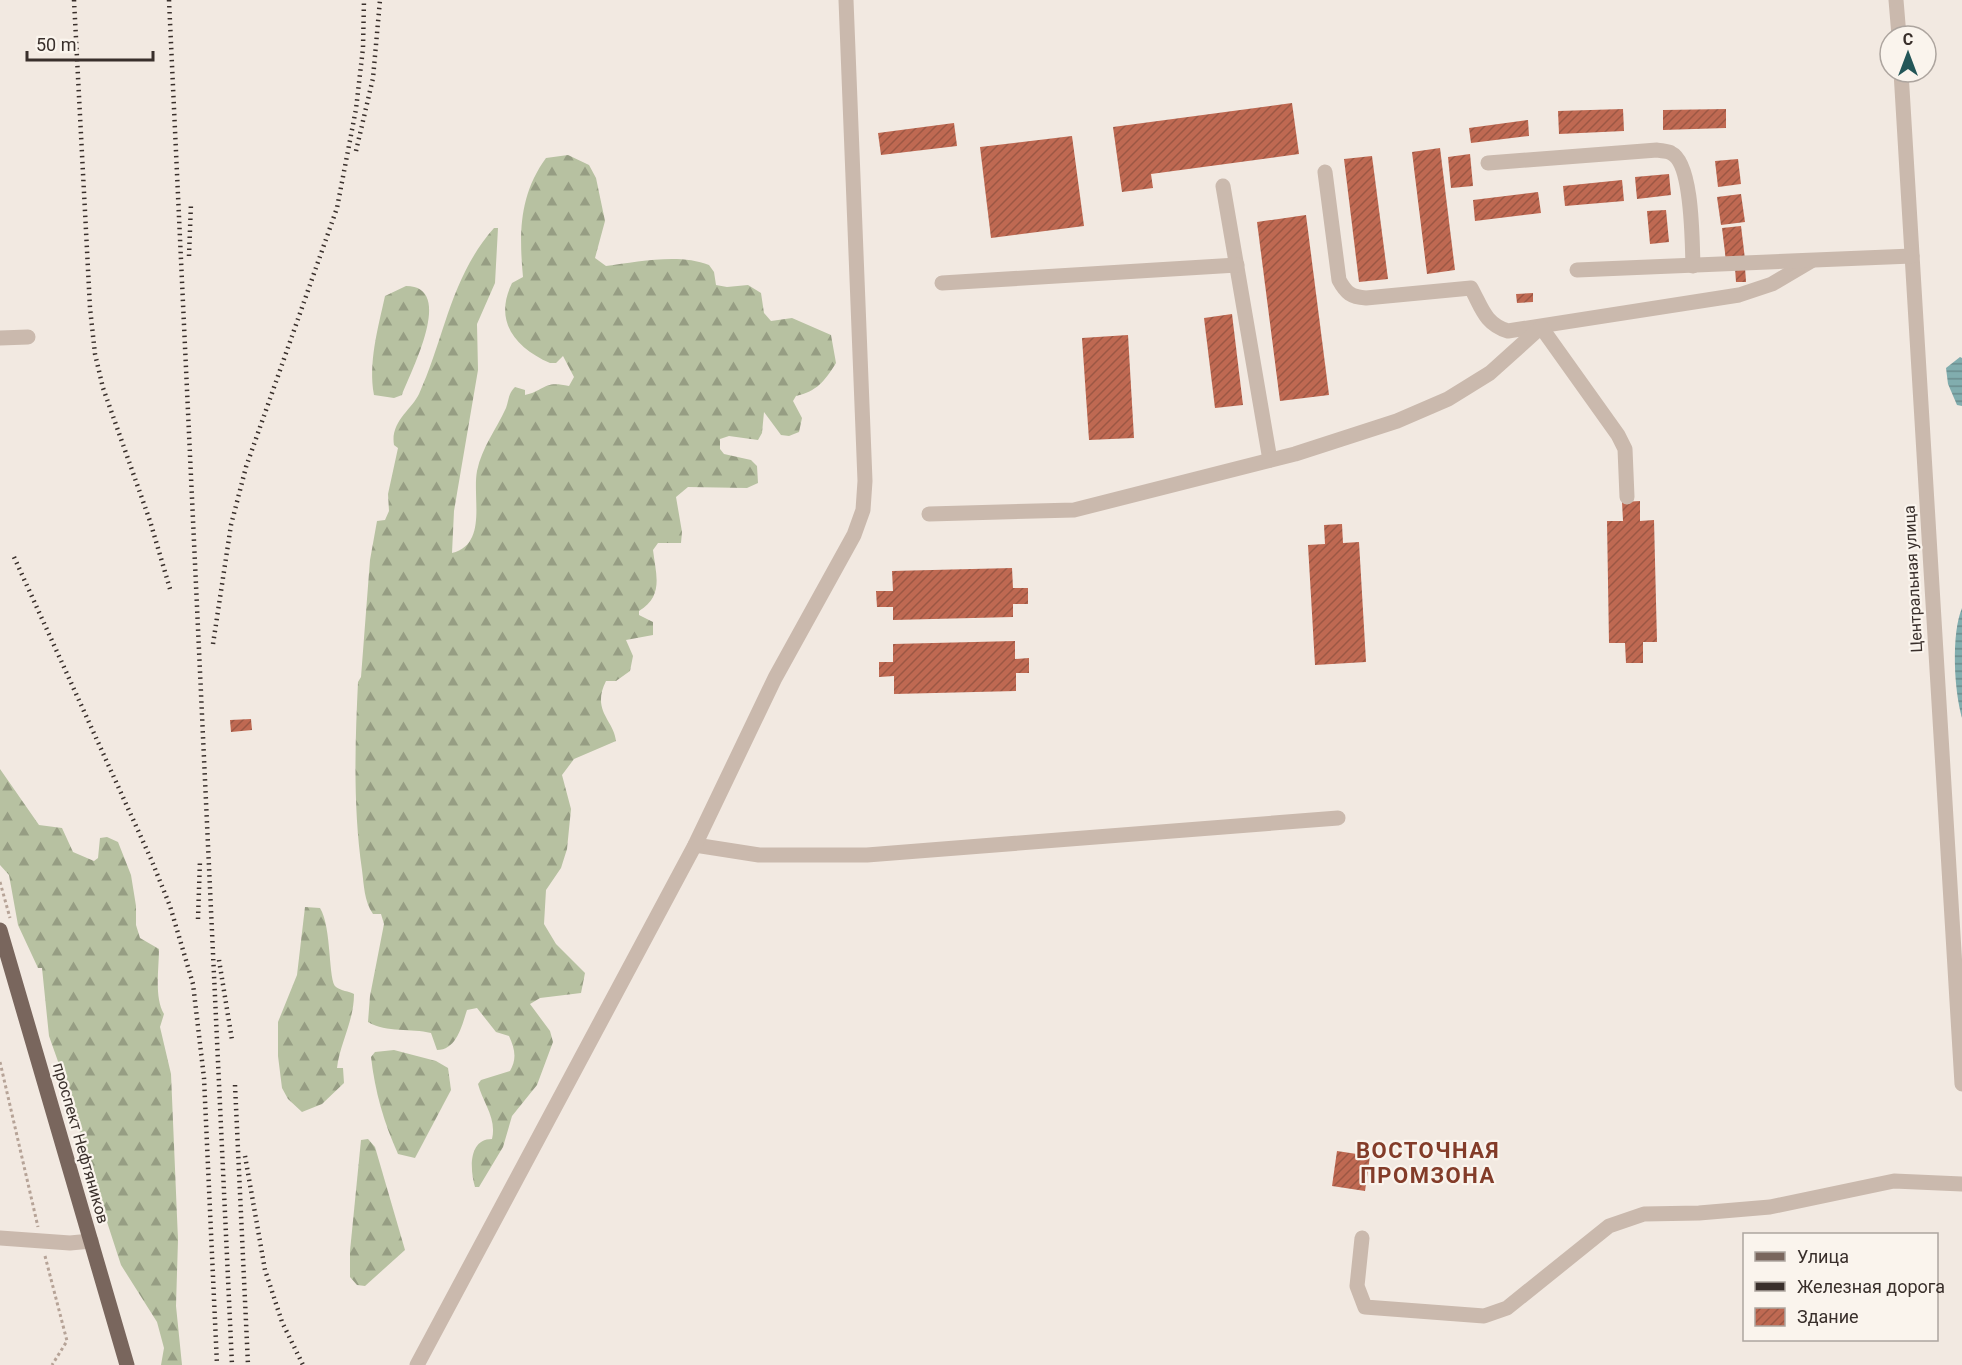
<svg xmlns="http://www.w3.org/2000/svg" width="1962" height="1365" font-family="Roboto,sans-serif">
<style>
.forest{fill:url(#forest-firs)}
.water{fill:url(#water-rules)}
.building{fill:url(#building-hatch)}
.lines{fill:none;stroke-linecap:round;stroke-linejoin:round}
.path{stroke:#b6a397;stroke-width:3;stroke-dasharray:3 3;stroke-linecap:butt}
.minor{stroke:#cab9ad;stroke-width:15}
.major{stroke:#79665d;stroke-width:15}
.rail{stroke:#392f2b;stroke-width:4.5;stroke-dasharray:1.5 4.5;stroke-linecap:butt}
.labels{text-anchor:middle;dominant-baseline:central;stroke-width:4.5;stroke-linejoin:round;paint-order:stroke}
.street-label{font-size:16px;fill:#392f2b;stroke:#faf4ed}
.district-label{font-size:22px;font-weight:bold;letter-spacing:1.5px;fill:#833c29;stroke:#faf4ed}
</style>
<defs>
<pattern id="forest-firs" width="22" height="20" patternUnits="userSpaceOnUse" patternTransform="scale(1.5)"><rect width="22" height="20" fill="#b7c1a1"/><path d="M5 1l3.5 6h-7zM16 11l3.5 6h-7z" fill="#969d83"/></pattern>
<pattern id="water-rules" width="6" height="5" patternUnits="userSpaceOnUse" patternTransform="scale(1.5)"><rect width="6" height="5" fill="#81adae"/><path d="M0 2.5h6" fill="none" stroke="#6b8d8e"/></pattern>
<pattern id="building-hatch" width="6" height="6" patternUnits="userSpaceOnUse" patternTransform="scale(1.5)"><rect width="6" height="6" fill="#bf6952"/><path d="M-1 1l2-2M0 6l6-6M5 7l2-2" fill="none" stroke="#9c5744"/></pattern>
</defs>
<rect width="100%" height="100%" fill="#f2e9e1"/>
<g class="forest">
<path d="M 568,155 L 589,165 L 596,178 L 605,221 L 595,258 L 606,266 C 637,262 679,253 709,265 L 714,272 L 716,285 L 727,287 L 748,285 L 761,293 L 764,313 L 771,321 L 792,318 L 831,335 L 836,363 C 824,382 817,391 796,396 L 793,401 L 802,418 L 799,432 L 789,436 L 781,435 L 764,412 L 762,433 L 758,440 L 729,436 L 720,439 L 720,449 L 724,454 L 751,460 L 757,466 L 758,483 L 747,488 L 688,487 L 676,497 L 682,532 L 681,543 L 658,543 L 653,550 C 656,575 664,596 639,611 L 639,615 L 653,622 L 653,635 L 626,640 L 633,656 L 630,671 L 616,681 L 606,681 C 591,711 614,720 616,741 L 574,759 L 562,775 L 571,809 L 567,849 L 561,868 L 546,890 L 544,924 L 556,944 L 585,973 L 581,993 L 540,998 L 530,1004 L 550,1031 L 553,1042 L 537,1085 L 512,1116 L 503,1147 L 479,1187 L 475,1187 C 470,1170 468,1139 492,1139 C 497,1118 483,1103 478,1084 L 481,1080 L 510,1071 C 517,1059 515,1049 509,1036 L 496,1032 L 477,1008 L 467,1010 C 462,1025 457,1050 437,1050 L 431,1033 C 411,1028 387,1033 368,1022 L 370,996 L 384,924 L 381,914 L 373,914 C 364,901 364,885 362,870 C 353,807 355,745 358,682 L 361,677 L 370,560 L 377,521 L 385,520 L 389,511 L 388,494 L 398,448 L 394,445 C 390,422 412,409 419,394 C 445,337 450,278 494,228 L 498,228 L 495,283 L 477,324 L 478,370 L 454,511 L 452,553 C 488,544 472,498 477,471 C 482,447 496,430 506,408 C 509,400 508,394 515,387 L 525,390 L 525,395 C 546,390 543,380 569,386 L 574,377 L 563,356 L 556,363 L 550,363 C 516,348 493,322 512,283 L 523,277 C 519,234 519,195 546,158 Z"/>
<path d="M 406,286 C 456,286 411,371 402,395 L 394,398 L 374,395 C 368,363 378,328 385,296 Z"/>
<path d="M 0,769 L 39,825 L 62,828 L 73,852 L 94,861 L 98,858 L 100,838 L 107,837 L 118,842 L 131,875 L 136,906 L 136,925 L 140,938 L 159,949 C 159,969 154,997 164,1014 L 160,1027 L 171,1074 L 178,1240 L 176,1306 L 182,1365 L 161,1365 L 164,1348 L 157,1322 L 121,1265 L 81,1142 L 78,1118 L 49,1036 L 42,968 L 38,968 L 18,925 L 9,875 L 0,865 Z"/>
<path d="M 305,907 L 320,908 C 332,927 328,982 336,987 C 341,991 349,991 354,994 C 354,1021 340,1043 337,1068 L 343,1068 L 344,1083 L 322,1104 L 302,1112 L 288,1099 L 282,1088 L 278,1056 L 278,1022 L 297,975 Z"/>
<path d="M 394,1050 L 436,1061 L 448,1068 L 451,1090 L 415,1158 L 398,1154 C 384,1123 375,1092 371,1057 L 375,1052 Z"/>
<path d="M 368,1139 L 375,1147 L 405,1250 L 365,1286 L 357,1285 L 350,1277 L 350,1251 L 361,1140 Z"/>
</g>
<g class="water">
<path d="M 1960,357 L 1962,358 L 1962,406 L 1957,405 L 1948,384 L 1946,368 Z"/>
<path d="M 1962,608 L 1962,718 C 1954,691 1951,634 1962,608 Z"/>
</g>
<g class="building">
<path d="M 1292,103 L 1299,154 L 1151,174 L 1153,188 L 1122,192 L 1113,127 Z"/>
<path d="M 1623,109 L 1624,131 L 1559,134 L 1558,111 Z"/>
<path d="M 1726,109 L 1726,128 L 1663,130 L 1663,110 Z"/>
<path d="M 1528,120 L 1529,136 L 1471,143 L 1469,128 Z"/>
<path d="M 954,123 L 957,146 L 881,155 L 878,133 Z"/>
<path d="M 1072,136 L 1084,226 L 991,238 L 980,147 Z"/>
<path d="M 1440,148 L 1455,270 L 1427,274 L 1412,152 Z"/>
<path d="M 1470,154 L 1473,186 L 1451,188 L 1448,157 Z"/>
<path d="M 1372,156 L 1388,279 L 1359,282 L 1344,159 Z"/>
<path d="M 1738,159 L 1741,184 L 1718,187 L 1715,161 Z"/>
<path d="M 1669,174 L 1671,195 L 1637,199 L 1635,177 Z"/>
<path d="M 1622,180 L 1624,201 L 1565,206 L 1563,186 Z"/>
<path d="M 1538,192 L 1541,213 L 1475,221 L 1473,200 Z"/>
<path d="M 1741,194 L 1745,222 L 1721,225 L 1717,197 Z"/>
<path d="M 1666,210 L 1669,242 L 1650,244 L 1647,211 Z"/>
<path d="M 1306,215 L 1329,395 L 1280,401 L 1257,222 Z"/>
<path d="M 1741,226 L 1745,259 L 1726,261 L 1722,228 Z"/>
<path d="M 1745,267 L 1746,282 L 1736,282 L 1735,268 Z"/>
<path d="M 1533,293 L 1533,302 L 1517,303 L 1516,294 Z"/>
<path d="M 1232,314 L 1243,405 L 1215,408 L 1204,318 Z"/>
<path d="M 1128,335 L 1134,438 L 1089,440 L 1082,338 Z"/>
<path d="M 1640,501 L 1640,521 L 1654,520 L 1657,642 L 1643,642 L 1643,663 L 1626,663 L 1625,643 L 1609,643 L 1607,521 L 1623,521 L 1622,502 Z"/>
<path d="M 1342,524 L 1343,543 L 1359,542 L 1366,662 L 1315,665 L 1308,545 L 1325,544 L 1324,525 Z"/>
<path d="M 1012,568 L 1013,588 L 1028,588 L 1028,604 L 1013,604 L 1013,617 L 893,620 L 893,607 L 877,607 L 876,591 L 893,591 L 892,571 Z"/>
<path d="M 1015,641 L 1015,659 L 1029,658 L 1029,673 L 1016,673 L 1016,691 L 894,694 L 894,676 L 879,677 L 879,662 L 893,662 L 893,644 Z"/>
<path d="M 251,719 L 252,730 L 231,732 L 230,720 Z"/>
<path d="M 1337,1151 L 1370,1156 L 1365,1191 L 1332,1186 Z"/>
</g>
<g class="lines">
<g class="path">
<path d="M 0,882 L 10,918"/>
<path d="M 0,1062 L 38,1227"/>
<path d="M 45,1256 L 67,1341 L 52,1365"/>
</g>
<g class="minor">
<path d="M 1896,0 L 1899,36"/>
<path d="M 1901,72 L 1962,1084"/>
<path d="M 1488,163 L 1657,150 C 1662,151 1668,151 1671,153 C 1693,163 1692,243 1693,266"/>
<path d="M 1325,172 L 1339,280 C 1346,293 1351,297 1366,298 L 1471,288 C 1482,308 1485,324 1508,331 L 1739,295 L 1772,284 L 1811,261"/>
<path d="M 1223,186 L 1270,460"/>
<path d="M 1577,270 L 1912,256"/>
<path d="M 942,283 L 1237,265"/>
<path d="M 0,338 L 28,337"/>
<path d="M 929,514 L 1074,510 L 1295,454 L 1397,421 L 1448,399 L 1490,373 L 1541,327 L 1618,435 L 1625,449 L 1627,497"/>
<path d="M 695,845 L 759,855 L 867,855 L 1338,818"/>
<path d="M 0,1238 L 70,1243 L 91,1241"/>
<path d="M 1362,1238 L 1357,1286 L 1365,1307 L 1484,1316 L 1507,1308 L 1609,1226 L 1644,1214 L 1699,1213 L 1770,1207 L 1894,1181 L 1962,1184"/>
<path d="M 417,1365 L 695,845 L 775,678 L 854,535 L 863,510 L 865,481 L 846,0"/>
</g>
<path class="major" d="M 0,930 L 127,1365"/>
<g class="rail">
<path d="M 74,0 L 90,308 L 95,354 L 103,388 L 150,521 L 170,589"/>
<path d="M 169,0 L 232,1365"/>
<path d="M 356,151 L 373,78 L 380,0"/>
<path d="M 189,256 L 191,203"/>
<path d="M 14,557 L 151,859 L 170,906 L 193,984 L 204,1078 L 217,1365"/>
<path d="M 213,644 L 231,525 L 246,467 L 337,208 L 356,109 L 363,48 L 364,0"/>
<path d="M 198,919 L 200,860"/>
<path d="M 219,960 L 232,1040"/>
<path d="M 235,1085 L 248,1365"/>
<path d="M 245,1156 L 265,1270 L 282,1322 L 303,1365"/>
</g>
</g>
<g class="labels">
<g class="street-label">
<text transform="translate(1913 579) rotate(-93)">Центральная улица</text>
<text transform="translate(81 1143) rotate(74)">проспект Нефтяников</text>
</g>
<g class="district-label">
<text x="1428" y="1150">ВОСТОЧНАЯ<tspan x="1428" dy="25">ПРОМЗОНА</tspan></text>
</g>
</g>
<rect x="1743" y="1233" width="195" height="108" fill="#faf4ed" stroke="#ada59f" stroke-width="1.5"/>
<rect x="1755" y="1252" width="30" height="9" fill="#79665d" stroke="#ada59f" stroke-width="1.5"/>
<text x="1797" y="1263" font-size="18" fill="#392f2b">Улица</text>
<rect x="1755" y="1282" width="30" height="9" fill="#392f2b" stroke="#ada59f" stroke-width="1.5"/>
<text x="1797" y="1293" font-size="18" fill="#392f2b">Железная дорога</text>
<rect x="1755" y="1308" width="30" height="18" fill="url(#building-hatch)" stroke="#ada59f" stroke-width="1.5"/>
<text x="1797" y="1323" font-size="18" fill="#392f2b">Здание</text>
<g transform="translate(1908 54)"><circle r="28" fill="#faf4ed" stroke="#ada59f" stroke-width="1.5"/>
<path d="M0-4.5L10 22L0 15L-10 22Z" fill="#235658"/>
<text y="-9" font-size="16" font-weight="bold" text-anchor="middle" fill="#392f2b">С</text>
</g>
<path d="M27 51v9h126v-9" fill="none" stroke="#392f2b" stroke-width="3"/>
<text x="36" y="51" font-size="18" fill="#392f2b" stroke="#faf4ed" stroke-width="4.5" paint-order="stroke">50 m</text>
</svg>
